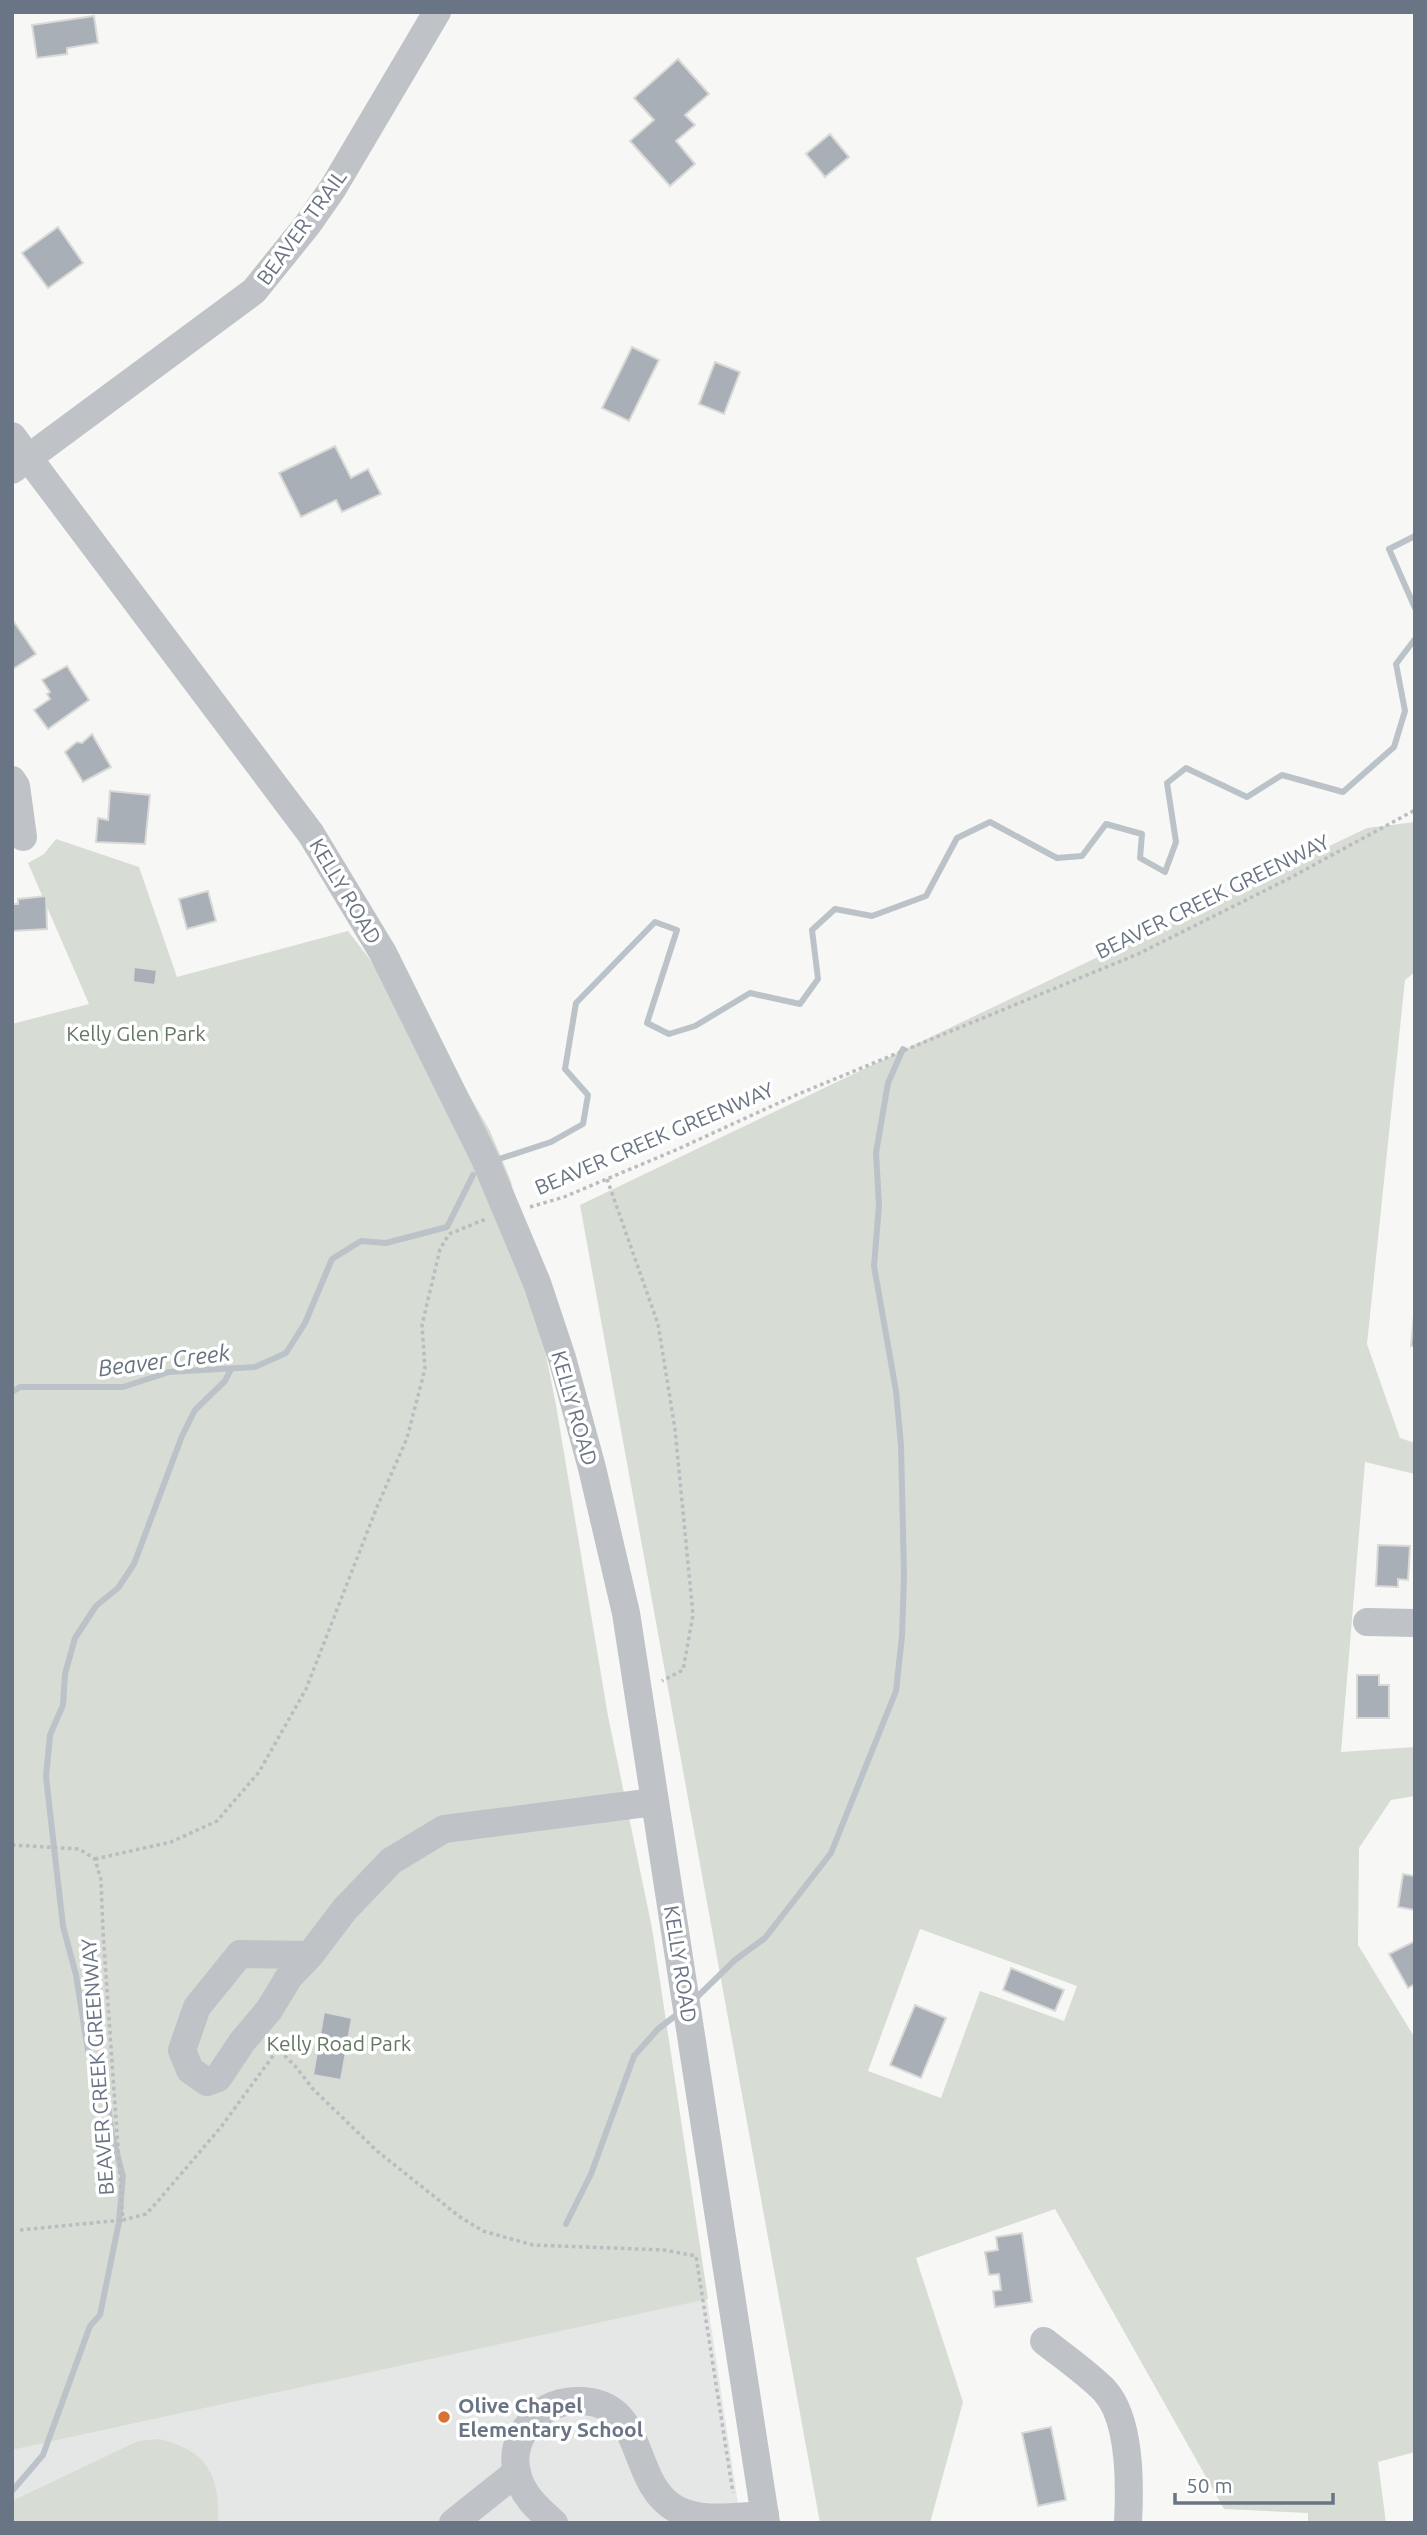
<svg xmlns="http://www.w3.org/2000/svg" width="1427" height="2535" font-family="Ubuntu,sans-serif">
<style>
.built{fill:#e5e7e6}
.green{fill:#d7dcd5;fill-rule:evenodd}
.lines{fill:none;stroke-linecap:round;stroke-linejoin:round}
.stream{stroke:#bbc3c9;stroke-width:6}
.building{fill:#a9afb6;stroke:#d9d9d8;stroke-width:2}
.path{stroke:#babcbf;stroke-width:3.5;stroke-dasharray:3.5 3.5;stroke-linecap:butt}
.minor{stroke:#bfc2c7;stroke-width:28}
.poi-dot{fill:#d87335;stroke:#fff;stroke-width:2.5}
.labels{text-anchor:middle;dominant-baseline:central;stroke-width:7;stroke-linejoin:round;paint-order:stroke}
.street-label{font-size:21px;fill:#697484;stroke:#fff}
.park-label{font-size:21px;fill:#647763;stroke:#fff}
.poi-label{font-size:21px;font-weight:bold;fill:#697484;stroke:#fff;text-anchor:start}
.water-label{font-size:23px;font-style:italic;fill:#65747f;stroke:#fff}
</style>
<rect width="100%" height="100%" fill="#f7f8f5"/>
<path class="built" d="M 707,2299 L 741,2523 L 12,2523 L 12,2450 Z"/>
<g class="green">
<path d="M 1415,822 L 1415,972 L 1405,980 L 1367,1344 L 1400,1438 L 1415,1443 L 1415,1474 L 1365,1462 L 1341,1752 L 1415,1747 L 1415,1796 L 1391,1800 L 1359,1848 L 1358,1945 L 1415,2038 L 1415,2452 L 1378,2462 L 1386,2523 L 1308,2523 L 1308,2513 L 1224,2509 L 1055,2209 L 916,2258 L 963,2402 L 930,2523 L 820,2523 L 580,1205 L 1367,828 ZM 920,1929 L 1077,1986 L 1064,2021 L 980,1991 L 941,2098 L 868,2071 Z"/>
<path d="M 56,839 L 139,867 L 177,977 L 348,931 L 453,1067 L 490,1131 L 511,1181 L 556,1405 L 608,1716 L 652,1928 L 708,2299 L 12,2450 L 12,1024 L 89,1004 L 28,863 L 44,854 Z"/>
<path d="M 159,2439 C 207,2450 220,2475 218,2523 L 12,2523 L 12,2501 L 138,2441 Z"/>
</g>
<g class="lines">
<g class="stream">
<path d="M 1415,536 L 1389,549 L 1415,608"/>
<path d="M 493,1161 L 551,1142 L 583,1124 L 588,1095 L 565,1069 L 576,1003 L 655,922 L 677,930 L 647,1023 L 669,1034 L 695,1026 L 750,993 L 800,1004 L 818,979 L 812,930 L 835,909 L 872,916 L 926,896 L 957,838 L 990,822 L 1057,858 L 1082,856 L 1106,824 L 1142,834 L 1140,858 L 1165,872 L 1176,842 L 1167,783 L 1186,768 L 1247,797 L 1282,775 L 1343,792 L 1394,747 L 1405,711 L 1396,664 L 1415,639"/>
<path d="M 12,1392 L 20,1387 L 123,1387 L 169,1372 L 255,1367 L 286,1353 L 305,1323 L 332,1259 L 361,1241 L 386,1243 L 447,1227 L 473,1175"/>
<path d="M 695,1999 L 735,1960 L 765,1938 L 831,1853 L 896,1691 L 902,1636 L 904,1574 L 901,1445 L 896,1391 L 874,1266 L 879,1205 L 876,1153 L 888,1083 L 903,1049"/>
<path d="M 566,2224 L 591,2174 L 634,2056 L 658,2029 L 679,2013"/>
<path d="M 12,2491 L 43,2455 L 90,2326 L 100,2315 L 119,2222 L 123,2176 L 112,2135 L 106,2092 L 88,2051 L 76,1975 L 63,1926 L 46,1777 L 50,1735 L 63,1705 L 65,1674 L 75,1638 L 96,1606 L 118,1588 L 134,1564 L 182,1436 L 195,1410 L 225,1381 L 231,1369"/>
</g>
</g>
<g class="building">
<path d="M 94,16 L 98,43 L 67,48 L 67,54 L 37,58 L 32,25 Z"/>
<path d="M 678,59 L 709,94 L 685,115 L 695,125 L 676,141 L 695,164 L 670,186 L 630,141 L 654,120 L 634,98 Z"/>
<path d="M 830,134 L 849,157 L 825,177 L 806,154 Z"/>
<path d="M 58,227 L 83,263 L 48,288 L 22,253 Z"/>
<path d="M 632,347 L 659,360 L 629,421 L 602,408 Z"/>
<path d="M 715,362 L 740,372 L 724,414 L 699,404 Z"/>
<path d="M 335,446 L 351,478 L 368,469 L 381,494 L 342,512 L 336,500 L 301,517 L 279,473 Z"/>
<path d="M 14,622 L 36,654 L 13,669 L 12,623 Z"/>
<path d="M 67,666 L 89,700 L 48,729 L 34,710 L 50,699 L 47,694 L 50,692 L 42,680 Z"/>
<path d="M 92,734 L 111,767 L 83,782 L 65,752 L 73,745 L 77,742 L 82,743 Z"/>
<path d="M 110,791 L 150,795 L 145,844 L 96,842 L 98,818 L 108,820 Z"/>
<path d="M 208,891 L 216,921 L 187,929 L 179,899 Z"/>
<path d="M 46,896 L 47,929 L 12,931 L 12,904 L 18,904 L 18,899 Z"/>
<path d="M 134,967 L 157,970 L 155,985 L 133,982 Z"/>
<path d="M 1415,1306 L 1415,1346 L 1411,1346 Z"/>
<path d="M 1378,1545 L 1410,1546 L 1408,1580 L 1398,1579 L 1398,1587 L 1376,1586 Z"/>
<path d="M 1357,1675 L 1379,1675 L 1379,1685 L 1389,1685 L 1389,1718 L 1357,1718 Z"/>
<path d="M 1403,1874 L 1415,1876 L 1415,1910 L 1398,1907 Z"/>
<path d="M 1415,1941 L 1415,1984 L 1408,1988 L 1389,1954 Z"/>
<path d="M 1011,1968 L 1064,1990 L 1055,2011 L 1003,1990 Z"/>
<path d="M 915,2005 L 946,2018 L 921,2078 L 890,2065 Z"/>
<path d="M 324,2012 L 352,2018 L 341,2080 L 313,2075 Z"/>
<path d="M 1022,2233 L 1032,2302 L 995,2307 L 993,2291 L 1001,2290 L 999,2274 L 989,2275 L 985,2252 L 998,2250 L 996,2237 Z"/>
<path d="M 1051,2427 L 1066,2500 L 1038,2506 L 1022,2433 Z"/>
</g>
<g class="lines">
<g class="path">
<path d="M 607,1179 L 658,1324 L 675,1429 L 693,1615 L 683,1670 L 662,1681"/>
<path d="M 530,1207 L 564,1197 L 678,1149 L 796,1095 L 1138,954 L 1286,880 L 1415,810"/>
<path d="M 12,1845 L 79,1849 L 95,1859 L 101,1880 L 103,1932 L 123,2220 L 146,2214 L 158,2201 L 221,2127 L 278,2049 L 296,2067 L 313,2089 L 377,2151 L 460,2217 L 483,2231 L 533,2245 L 664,2250 L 696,2256 L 733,2493"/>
<path d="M 95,1859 L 171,1842 L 217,1821 L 259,1772 L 306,1689 L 377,1507 L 407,1438 L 425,1369 L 422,1325 L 440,1249 L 449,1234 L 486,1219"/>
<path d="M 20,2230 L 123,2220"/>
</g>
<g class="minor">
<path d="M 12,436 L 311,834 L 383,953 L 485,1159 L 537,1283 L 562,1358 L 592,1468 L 626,1613 L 766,2523"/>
<path d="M 12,470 L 254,291 L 308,224 L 333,188 L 437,12"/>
<path d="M 12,780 L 16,786 L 23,837"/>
<path d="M 1367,1622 L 1415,1623"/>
<path d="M 310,1955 L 289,1977 L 269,2010 L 242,2042 L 218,2078 L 207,2082 L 190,2070 L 182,2050 L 197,2007 L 240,1954 L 310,1955 L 345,1909 L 391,1861 L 444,1829 L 654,1802"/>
<path d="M 1044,2341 C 1064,2357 1086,2372 1104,2390 C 1131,2419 1130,2485 1128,2523"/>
<path d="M 453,2523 L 517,2472"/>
<path d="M 554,2523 C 538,2509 522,2495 517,2473 C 513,2457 516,2442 526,2428 C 539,2411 553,2402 575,2401 C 649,2398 627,2482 676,2509 C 702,2523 737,2516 765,2515"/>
</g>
</g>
<circle class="poi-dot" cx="444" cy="2417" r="7"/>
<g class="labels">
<g class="street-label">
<text transform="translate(301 227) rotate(-54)">BEAVER TRAIL</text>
<text transform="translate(346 891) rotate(59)">KELLY ROAD</text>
<text transform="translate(1212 896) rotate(-26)">BEAVER CREEK GREENWAY</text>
<text transform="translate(654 1138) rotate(-23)">BEAVER CREEK GREENWAY</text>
<text transform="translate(575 1408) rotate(74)">KELLY ROAD</text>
<text transform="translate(681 1964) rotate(81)">KELLY ROAD</text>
<text transform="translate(97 2067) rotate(-94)">BEAVER CREEK GREENWAY</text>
</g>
<g class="park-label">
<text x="136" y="1033">Kelly Glen Park</text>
<text x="339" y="2043">Kelly Road Park</text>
</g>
<g class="poi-label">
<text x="458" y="2405">Olive Chapel<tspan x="458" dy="24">Elementary School</tspan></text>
</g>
<g class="water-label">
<text transform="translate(164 1360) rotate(-7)">Beaver Creek</text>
</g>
</g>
<rect width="1427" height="2535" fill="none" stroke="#697484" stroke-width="28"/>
<path d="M1175 2493v10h158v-10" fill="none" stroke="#697484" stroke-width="3.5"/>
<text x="1186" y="2493" font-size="21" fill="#697484" stroke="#ffffff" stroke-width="5" paint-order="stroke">50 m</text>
</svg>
